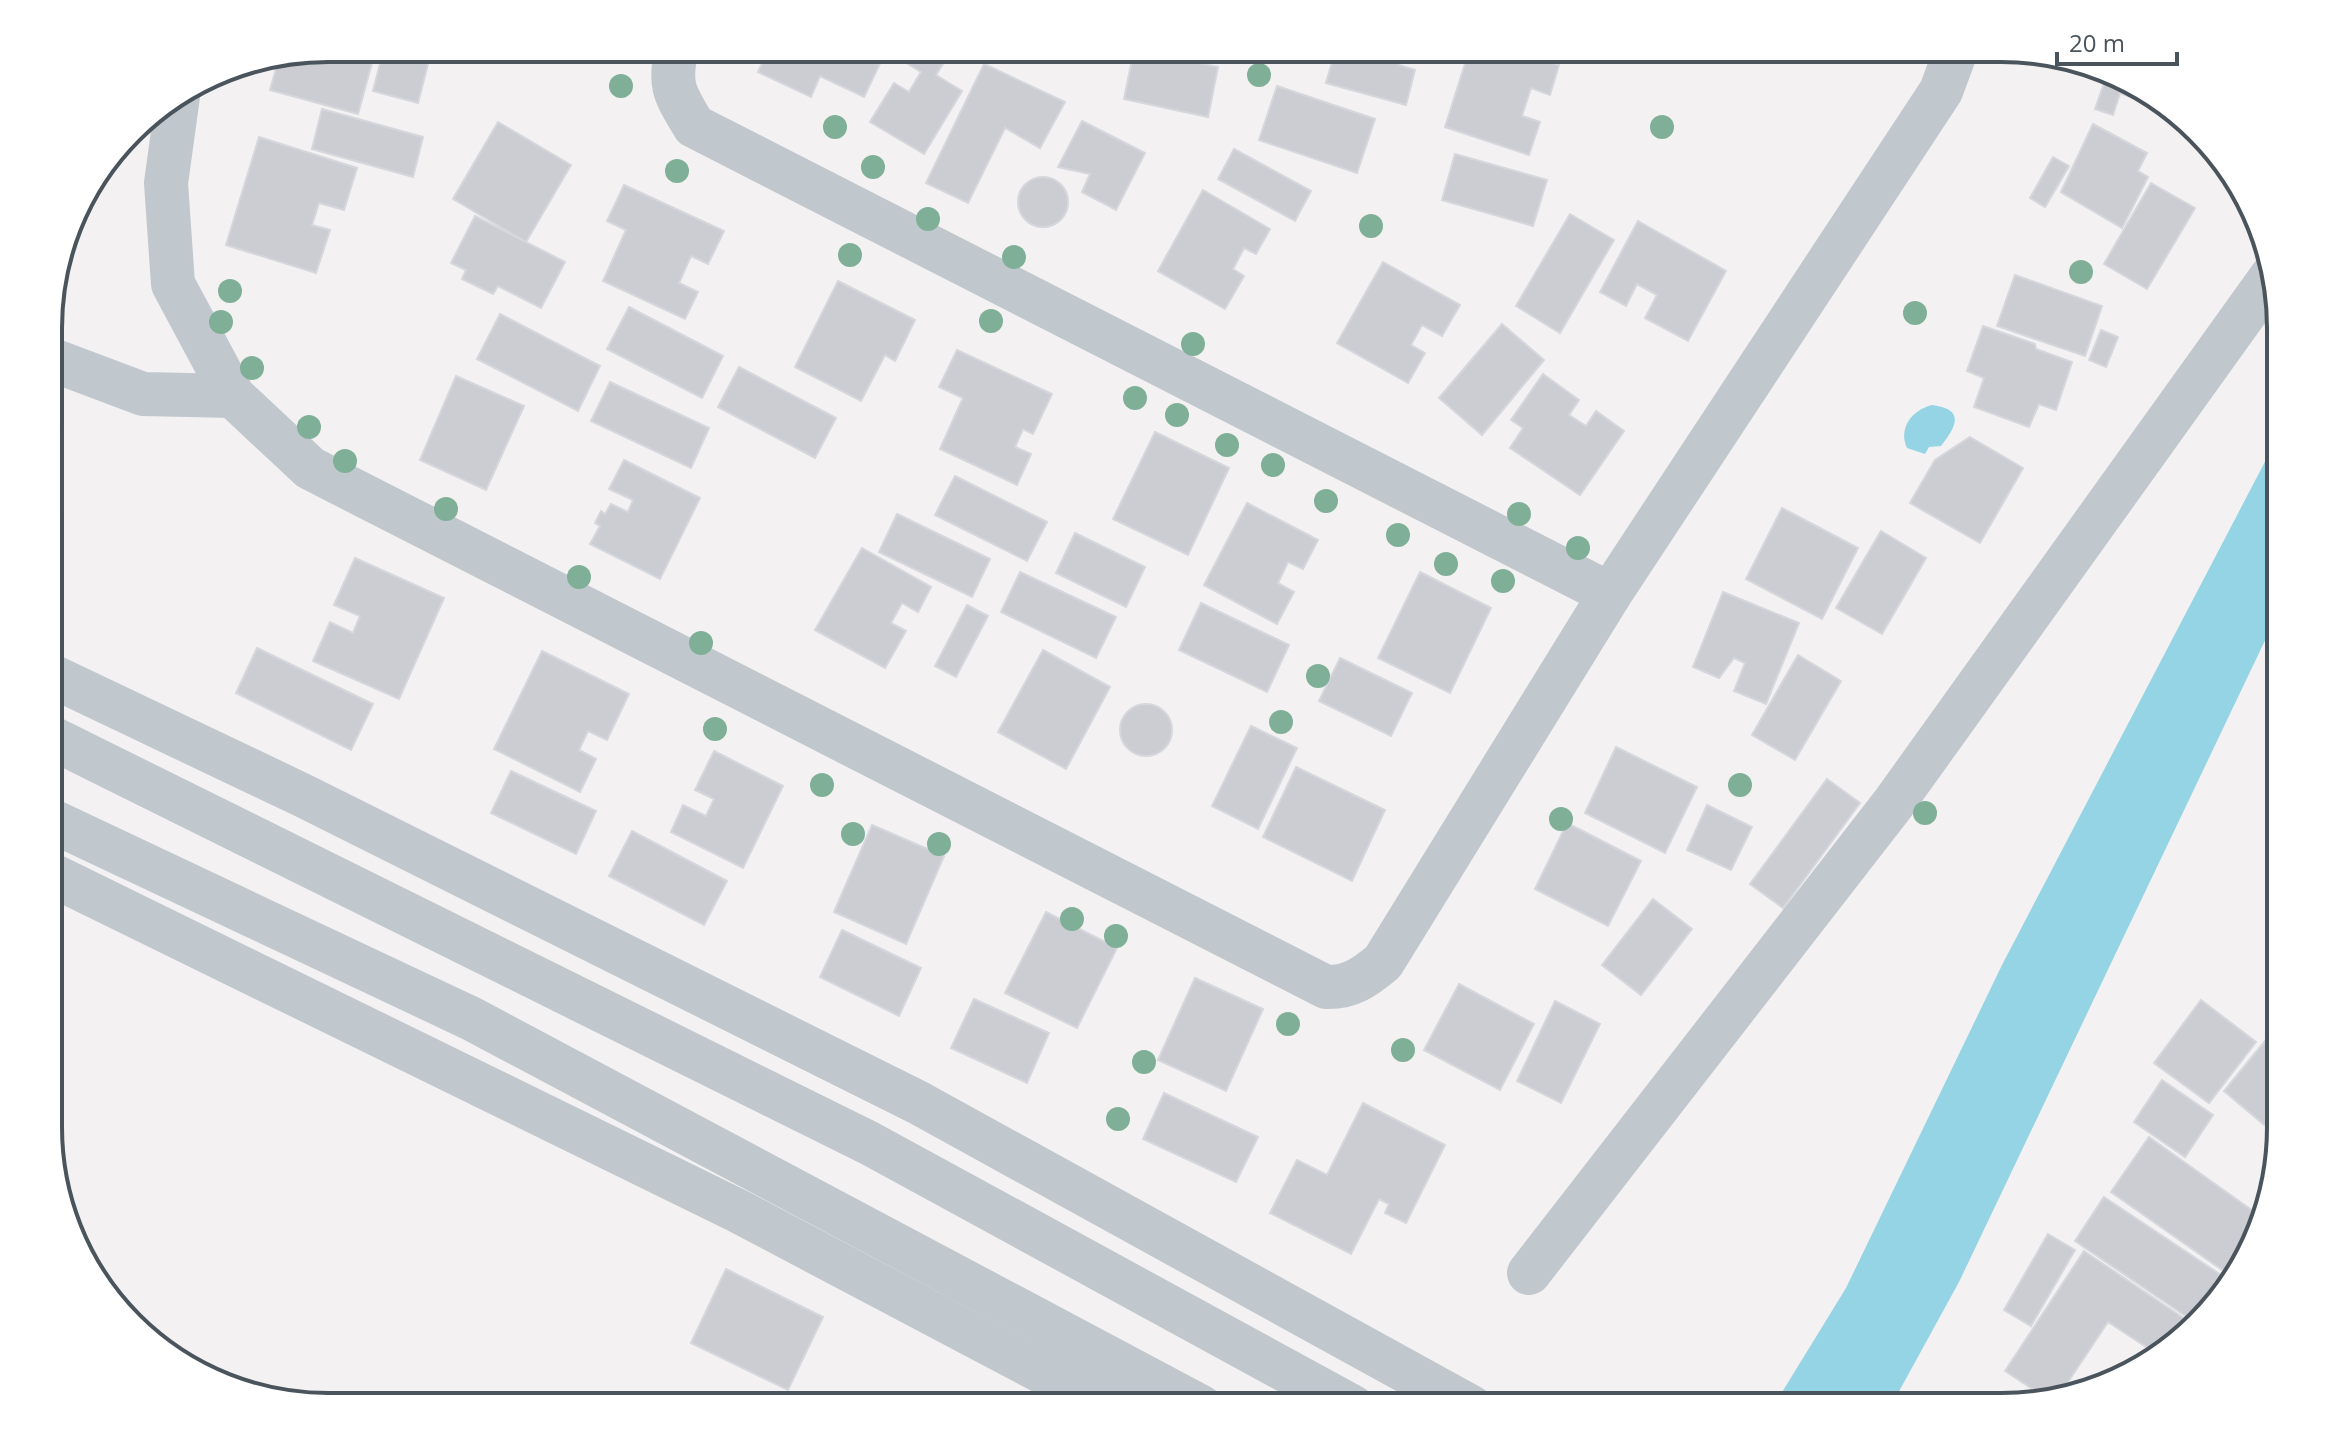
<svg xmlns="http://www.w3.org/2000/svg" width="2329" height="1455" font-family="'Open Sans',sans-serif">
<style>
.water{fill:#95d4e5}
.building{fill:#cbcdd3;stroke:#d5d7dc;stroke-width:2}
.lines{fill:none;stroke-linecap:round;stroke-linejoin:round}
.street{stroke:#c0c8ce;stroke-width:44}
.tree{fill:#7faf97}
.rim{fill:none;stroke:#4a545d;stroke-width:4}
</style>
<rect width="100%" height="100%" fill="#f3f1f1"/>
<g class="water">
<path d="M 1932,405 C 1966,409 1956,427 1941,446 L 1929,447 L 1925,454 L 1907,448 C 1898,428 1912,410 1932,405 Z"/>
<path d="M 2280,433 L 2280,609 L 1959,1282 L 1891,1406 L 1773,1407 L 1846,1288 L 2002,965 Z"/>
</g>
<g class="building">
<path d="M 328,48 L 376,48 L 358,114 L 270,90 L 279,58 Z"/>
<path d="M 384,48 L 432,48 L 418,103 L 373,91 Z"/>
<path d="M 769,48 L 880,48 L 886,51 L 864,97 L 820,76 L 811,97 L 758,72 Z"/>
<path d="M 911,48 L 928,48 L 946,59 L 936,75 L 962,91 L 924,154 L 870,122 L 894,83 L 909,92 L 921,72 L 903,61 Z"/>
<path d="M 1018,48 L 1048,48 L 1044,59 Z"/>
<path d="M 1336,48 L 1422,48 L 1420,53 L 1404,48 L 1399,65 L 1415,70 L 1406,105 L 1326,83 Z"/>
<path d="M 1470,48 L 1509,48 L 1559,65 L 1550,95 L 1531,88 L 1522,116 L 1540,122 L 1529,155 L 1445,127 Z"/>
<path d="M 1134,50 L 1218,67 L 1208,117 L 1124,99 Z"/>
<path d="M 984,64 L 1065,102 L 1040,148 L 1005,128 L 968,203 L 926,183 Z"/>
<path d="M 2108,72 L 2156,95 L 2172,112 L 2120,93 L 2113,115 L 2095,109 Z"/>
<path d="M 1277,86 L 1375,119 L 1357,173 L 1259,140 Z"/>
<path d="M 322,109 L 423,137 L 413,177 L 312,149 Z"/>
<path d="M 1082,121 L 1145,153 L 1116,210 L 1082,192 L 1090,174 L 1058,167 Z"/>
<path d="M 498,122 L 571,165 L 526,242 L 453,199 Z"/>
<path d="M 2093,124 L 2147,153 L 2138,171 L 2148,177 L 2122,228 L 2061,192 Z"/>
<path d="M 259,137 L 357,168 L 344,210 L 319,203 L 312,225 L 330,230 L 316,273 L 226,245 Z"/>
<path d="M 1234,149 L 1311,191 L 1295,221 L 1218,179 Z"/>
<path d="M 1455,154 L 1547,180 L 1533,226 L 1442,200 Z"/>
<path d="M 2053,157 L 2069,166 L 2045,207 L 2030,198 Z"/>
<circle cx="1043" cy="202" r="25"/>
<path d="M 2151,183 L 2195,208 L 2147,289 L 2104,264 Z"/>
<path d="M 624,185 L 724,231 L 708,264 L 691,256 L 679,283 L 698,292 L 685,319 L 603,281 L 626,230 L 607,221 Z"/>
<path d="M 1203,190 L 1270,229 L 1256,254 L 1244,248 L 1233,269 L 1244,276 L 1225,309 L 1158,271 Z"/>
<path d="M 1570,214 L 1614,240 L 1560,333 L 1516,306 Z"/>
<path d="M 475,216 L 565,262 L 541,308 L 498,286 L 493,294 L 462,279 L 466,270 L 451,263 Z"/>
<path d="M 1638,221 L 1726,271 L 1688,341 L 1645,318 L 1657,295 L 1637,284 L 1626,306 L 1600,292 Z"/>
<path d="M 1383,262 L 1460,305 L 1442,336 L 1422,325 L 1411,345 L 1425,353 L 1408,383 L 1337,343 Z"/>
<path d="M 2015,275 L 2102,306 L 2085,356 L 1997,326 Z"/>
<path d="M 838,281 L 915,320 L 895,361 L 885,355 L 861,401 L 795,367 Z"/>
<path d="M 629,307 L 723,356 L 702,398 L 607,349 Z"/>
<path d="M 500,314 L 600,366 L 578,411 L 477,359 Z"/>
<path d="M 1502,324 L 1544,360 L 1482,435 L 1439,398 Z"/>
<path d="M 1983,326 L 2035,344 L 2036,349 L 2072,362 L 2056,410 L 2039,404 L 2029,427 L 1974,407 L 1984,378 L 1967,371 Z"/>
<path d="M 2101,330 L 2118,337 L 2106,367 L 2089,360 Z"/>
<path d="M 957,350 L 1052,394 L 1033,434 L 1023,429 L 1015,447 L 1031,454 L 1017,485 L 940,449 L 963,398 L 939,387 Z"/>
<path d="M 739,367 L 836,418 L 815,458 L 718,407 Z"/>
<path d="M 1543,374 L 1579,400 L 1569,415 L 1586,426 L 1596,411 L 1624,431 L 1580,495 L 1510,448 L 1523,428 L 1511,420 Z"/>
<path d="M 456,376 L 524,406 L 486,490 L 420,460 Z"/>
<path d="M 610,382 L 709,428 L 691,468 L 591,421 Z"/>
<path d="M 1155,432 L 1229,468 L 1188,555 L 1113,519 Z"/>
<path d="M 1970,437 L 2023,468 L 1980,543 L 1910,503 L 1935,460 Z"/>
<path d="M 624,460 L 700,498 L 660,579 L 590,544 L 600,526 L 595,523 L 601,511 L 605,514 L 611,504 L 628,512 L 633,500 L 609,489 Z"/>
<path d="M 955,476 L 1047,522 L 1027,561 L 935,515 Z"/>
<path d="M 1247,503 L 1318,540 L 1303,569 L 1288,562 L 1278,583 L 1294,592 L 1277,624 L 1204,585 Z"/>
<path d="M 1782,508 L 1858,548 L 1822,619 L 1746,579 Z"/>
<path d="M 897,514 L 990,559 L 972,597 L 879,552 Z"/>
<path d="M 1881,531 L 1926,558 L 1882,634 L 1836,608 Z"/>
<path d="M 1075,533 L 1145,567 L 1126,607 L 1056,573 Z"/>
<path d="M 862,548 L 931,587 L 918,612 L 902,603 L 891,623 L 906,631 L 885,668 L 815,630 Z"/>
<path d="M 355,558 L 444,598 L 399,699 L 313,661 L 330,622 L 353,633 L 360,616 L 334,605 Z"/>
<path d="M 1020,572 L 1116,617 L 1096,658 L 1001,612 Z"/>
<path d="M 1420,572 L 1491,608 L 1450,693 L 1378,658 Z"/>
<path d="M 1723,592 L 1799,623 L 1766,704 L 1734,691 L 1745,663 L 1734,658 L 1719,678 L 1693,667 Z"/>
<path d="M 1201,603 L 1289,645 L 1267,692 L 1179,650 Z"/>
<path d="M 967,605 L 988,616 L 956,677 L 935,666 Z"/>
<path d="M 257,648 L 373,704 L 351,750 L 236,693 Z"/>
<path d="M 1043,650 L 1110,687 L 1066,769 L 998,732 Z"/>
<path d="M 542,651 L 629,694 L 607,740 L 588,731 L 579,750 L 596,759 L 580,792 L 494,749 Z"/>
<path d="M 1798,655 L 1841,681 L 1795,760 L 1752,735 Z"/>
<path d="M 1340,658 L 1412,693 L 1391,736 L 1319,701 Z"/>
<circle cx="1146" cy="730" r="26"/>
<path d="M 1251,726 L 1297,748 L 1258,829 L 1212,806 Z"/>
<path d="M 1616,747 L 1697,787 L 1665,853 L 1585,813 Z"/>
<path d="M 714,751 L 783,786 L 743,868 L 671,832 L 683,805 L 706,816 L 714,799 L 695,790 Z"/>
<path d="M 1296,767 L 1385,810 L 1352,881 L 1263,837 Z"/>
<path d="M 511,771 L 596,811 L 576,854 L 491,813 Z"/>
<path d="M 1827,779 L 1860,803 L 1783,908 L 1750,884 Z"/>
<path d="M 1707,805 L 1752,827 L 1731,870 L 1687,850 Z"/>
<path d="M 1567,823 L 1641,861 L 1608,926 L 1535,889 Z"/>
<path d="M 872,825 L 944,856 L 906,944 L 834,912 Z"/>
<path d="M 632,831 L 727,881 L 704,925 L 609,876 Z"/>
<path d="M 1653,899 L 1692,929 L 1641,995 L 1602,965 Z"/>
<path d="M 1046,912 L 1117,948 L 1077,1028 L 1005,993 Z"/>
<path d="M 842,930 L 921,968 L 899,1016 L 820,977 Z"/>
<path d="M 1195,978 L 1263,1009 L 1226,1091 L 1158,1060 Z"/>
<path d="M 1459,984 L 1534,1024 L 1500,1090 L 1424,1050 Z"/>
<path d="M 974,999 L 1049,1033 L 1027,1083 L 951,1048 Z"/>
<path d="M 2201,1000 L 2256,1042 L 2209,1103 L 2154,1063 Z"/>
<path d="M 1555,1001 L 1600,1024 L 1561,1103 L 1517,1081 Z"/>
<path d="M 2265,1041 L 2280,1054 L 2280,1138 L 2224,1091 Z"/>
<path d="M 2162,1080 L 2213,1115 L 2185,1157 L 2134,1122 Z"/>
<path d="M 1164,1093 L 1258,1137 L 1236,1182 L 1143,1139 Z"/>
<path d="M 1363,1103 L 1445,1145 L 1406,1223 L 1385,1213 L 1389,1204 L 1379,1199 L 1351,1254 L 1270,1213 L 1297,1160 L 1327,1175 Z"/>
<path d="M 2149,1137 L 2257,1214 L 2235,1279 L 2111,1192 Z"/>
<path d="M 2104,1197 L 2233,1283 L 2193,1321 L 2075,1241 Z"/>
<path d="M 2048,1234 L 2075,1250 L 2031,1326 L 2004,1310 Z"/>
<path d="M 2084,1251 L 2191,1323 L 2157,1354 L 2108,1322 L 2060,1394 L 2046,1398 L 2005,1371 Z"/>
<path d="M 726,1269 L 823,1317 L 788,1390 L 691,1343 Z"/>
</g>
<g class="lines">
<g class="street">
<path d="M 677,48 C 668,86 675,94 694,126 L 1610,594"/>
<path d="M 178,96 L 166,183 L 173,284 L 233,396 L 310,468 L 1326,987 C 1350,988 1365,977 1383,962 L 1610,594 L 1941,91 L 1954,56 L 1952,48"/>
<path d="M 50,359 L 143,394 L 233,396"/>
<path d="M 50,675 L 304,796 L 919,1103 L 1471,1407"/>
<path d="M 50,737 L 869,1143 L 1353,1407"/>
<path d="M 50,820 L 472,1019 L 1201,1407"/>
<path d="M 50,874 L 738,1211 L 1109,1407"/>
<path d="M 1529,1273 L 1893,804 L 2271,277"/>
</g>
</g>
<g class="tree">
<circle cx="1259" cy="75" r="12"/>
<circle cx="621" cy="86" r="12"/>
<circle cx="835" cy="127" r="12"/>
<circle cx="1662" cy="127" r="12"/>
<circle cx="873" cy="167" r="12"/>
<circle cx="677" cy="171" r="12"/>
<circle cx="928" cy="219" r="12"/>
<circle cx="1371" cy="226" r="12"/>
<circle cx="850" cy="255" r="12"/>
<circle cx="1014" cy="257" r="12"/>
<circle cx="2081" cy="272" r="12"/>
<circle cx="230" cy="291" r="12"/>
<circle cx="1915" cy="313" r="12"/>
<circle cx="991" cy="321" r="12"/>
<circle cx="221" cy="322" r="12"/>
<circle cx="1193" cy="344" r="12"/>
<circle cx="252" cy="368" r="12"/>
<circle cx="1135" cy="398" r="12"/>
<circle cx="1177" cy="415" r="12"/>
<circle cx="309" cy="427" r="12"/>
<circle cx="1227" cy="445" r="12"/>
<circle cx="345" cy="461" r="12"/>
<circle cx="1273" cy="465" r="12"/>
<circle cx="1326" cy="501" r="12"/>
<circle cx="446" cy="509" r="12"/>
<circle cx="1519" cy="514" r="12"/>
<circle cx="1398" cy="535" r="12"/>
<circle cx="1578" cy="548" r="12"/>
<circle cx="1446" cy="564" r="12"/>
<circle cx="579" cy="577" r="12"/>
<circle cx="1503" cy="581" r="12"/>
<circle cx="701" cy="643" r="12"/>
<circle cx="1318" cy="676" r="12"/>
<circle cx="1281" cy="722" r="12"/>
<circle cx="715" cy="729" r="12"/>
<circle cx="822" cy="785" r="12"/>
<circle cx="1740" cy="785" r="12"/>
<circle cx="1925" cy="813" r="12"/>
<circle cx="1561" cy="819" r="12"/>
<circle cx="853" cy="834" r="12"/>
<circle cx="939" cy="844" r="12"/>
<circle cx="1072" cy="919" r="12"/>
<circle cx="1116" cy="936" r="12"/>
<circle cx="1288" cy="1024" r="12"/>
<circle cx="1403" cy="1050" r="12"/>
<circle cx="1144" cy="1062" r="12"/>
<circle cx="1118" cy="1119" r="12"/>
</g>
<path d="M0 0H2329V1455H0ZM328 62H2001A266 266 0 0 1 2267 328V1127A266 266 0 0 1 2001 1393H328A266 266 0 0 1 62 1127V328A266 266 0 0 1 328 62Z" fill="#fff" fill-rule="evenodd"/>
<path class="rim" d="M328 62H2001A266 266 0 0 1 2267 328V1127A266 266 0 0 1 2001 1393H328A266 266 0 0 1 62 1127V328A266 266 0 0 1 328 62Z"/>
<path d="M2057 52v12h120v-12" fill="none" stroke="#4a545d" stroke-width="4"/>
<text x="2069" y="52" font-size="24" fill="#4a545d" stroke="#ffffff" stroke-width="6" paint-order="stroke">20 m</text>
</svg>
